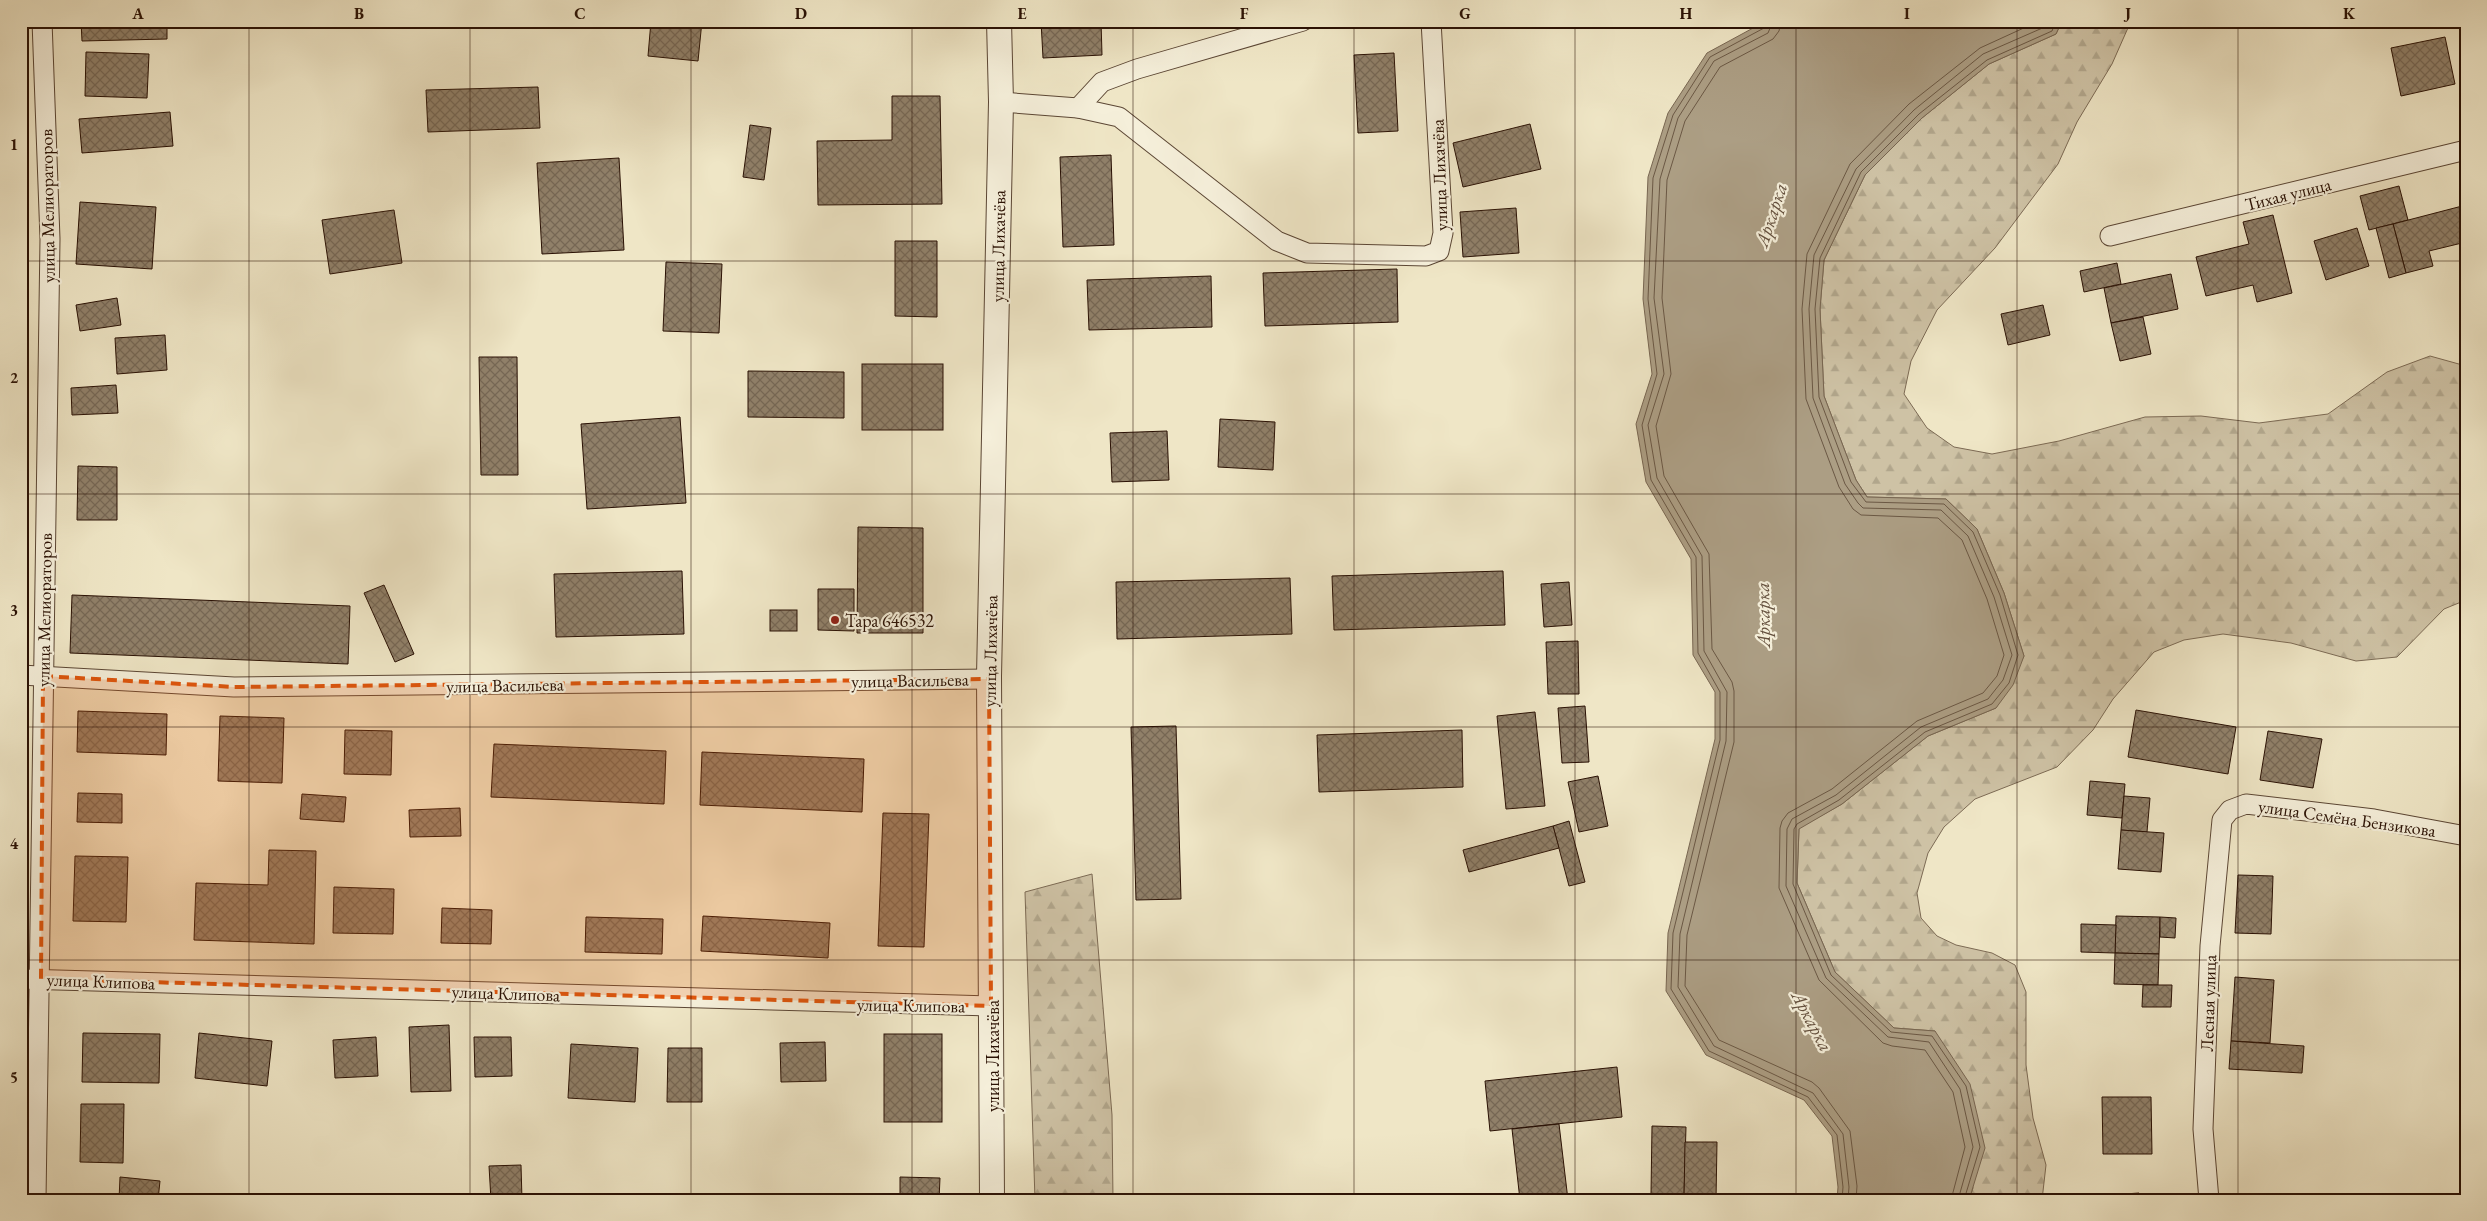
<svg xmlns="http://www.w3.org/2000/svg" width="2487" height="1221" font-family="'EB Garamond',serif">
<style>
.forest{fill:url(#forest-firs);stroke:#7c6a54}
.water{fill:#ac9e84;stroke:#786651}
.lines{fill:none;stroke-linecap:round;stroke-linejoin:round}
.shore{stroke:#6b5844;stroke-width:1}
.building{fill:url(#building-cross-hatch);stroke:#2a1104}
.minor-casing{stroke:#5b4634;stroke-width:21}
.tertiary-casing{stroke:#5b4634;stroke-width:26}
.minor{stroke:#f5efda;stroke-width:19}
.tertiary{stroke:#f5efda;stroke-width:24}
.marked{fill:#de550c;fill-opacity:0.2;stroke:#de550c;stroke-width:4;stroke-dasharray:10 6;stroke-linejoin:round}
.grid{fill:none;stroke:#2a1104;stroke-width:1;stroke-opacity:0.55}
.poi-dot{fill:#8f2418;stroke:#f5efda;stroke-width:2}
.labels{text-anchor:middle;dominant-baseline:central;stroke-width:4.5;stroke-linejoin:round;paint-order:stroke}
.street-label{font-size:18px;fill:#2a1104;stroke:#f5efda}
.poi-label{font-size:18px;fill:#2a1104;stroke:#f5efda;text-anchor:start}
.water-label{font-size:19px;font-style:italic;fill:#64503e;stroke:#f5efda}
.neatline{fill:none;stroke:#2a1104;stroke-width:2}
.grid-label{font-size:16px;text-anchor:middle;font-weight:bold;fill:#2a1104}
</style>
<defs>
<pattern id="forest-firs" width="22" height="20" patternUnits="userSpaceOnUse" patternTransform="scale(1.25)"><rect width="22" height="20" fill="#cec2a5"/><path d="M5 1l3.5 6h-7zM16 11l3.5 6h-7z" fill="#b1a68c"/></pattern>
<pattern id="building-cross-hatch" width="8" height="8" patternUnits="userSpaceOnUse" patternTransform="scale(1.25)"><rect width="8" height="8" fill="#908069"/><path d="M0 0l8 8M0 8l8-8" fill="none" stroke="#766754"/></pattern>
</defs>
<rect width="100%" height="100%" fill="#efe6c6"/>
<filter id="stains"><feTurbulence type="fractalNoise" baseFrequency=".004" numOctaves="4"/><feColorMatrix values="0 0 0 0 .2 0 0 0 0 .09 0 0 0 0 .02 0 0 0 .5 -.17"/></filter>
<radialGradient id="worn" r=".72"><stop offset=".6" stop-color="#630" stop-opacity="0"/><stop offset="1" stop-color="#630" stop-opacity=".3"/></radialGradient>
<g class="forest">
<path d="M 2062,21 L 2131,21 L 2112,64 L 2077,122 L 2058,164 L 1995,248 L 1937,310 L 1911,361 L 1904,394 L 1927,428 L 1954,447 L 1992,454 L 2059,441 L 2145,417 L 2201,416 L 2259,423 L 2328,414 L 2387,372 L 2430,356 L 2466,366 L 2466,600 L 2444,609 L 2397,657 L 2356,661 L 2291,643 L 2223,634 L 2184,640 L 2154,652 L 2113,699 L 2093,730 L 2057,767 L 1975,799 L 1944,827 L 1928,853 L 1917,893 L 1921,918 L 1937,936 L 1956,945 L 1992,953 L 2015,965 L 2026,992 L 2026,1065 L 2033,1118 L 2046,1165 L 2042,1200 L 1969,1200 L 1973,1188 L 1935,1031 L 1894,1028 L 1835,972 L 1797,883 L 1799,828 L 1842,804 L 1928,736 L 1996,708 L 2024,656 L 2004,593 L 1977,529 L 1946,499 L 1867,497 L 1856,480 L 1824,396 L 1820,309 L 1824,260 L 1865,175 L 1922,118 L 1989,64 L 2056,34 Z"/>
<path d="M 1092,874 L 1112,1115 L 1113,1200 L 1035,1200 L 1025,892 Z"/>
</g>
<path class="water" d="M 1766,21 L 2062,21 L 2056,34 L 1989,64 L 1922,118 L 1865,175 L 1824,260 L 1820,309 L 1824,396 L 1856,480 L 1867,497 L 1946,499 L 1977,529 L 2004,593 L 2024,656 L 2013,685 L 1996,708 L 1928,736 L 1842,804 L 1799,829 L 1797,883 L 1835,972 L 1894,1028 L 1935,1031 L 1970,1084 L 1985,1148 L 1969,1200 L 1837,1200 L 1838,1187 L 1832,1136 L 1804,1100 L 1706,1055 L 1666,991 L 1668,933 L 1715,739 L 1715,692 L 1693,655 L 1691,559 L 1646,482 L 1636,424 L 1652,374 L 1643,299 L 1648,177 L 1668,113 L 1707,53 Z"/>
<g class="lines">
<g class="shore">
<path d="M 1767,21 L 1764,28 L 1710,57 L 1673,115 L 1653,178 L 1648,299 L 1657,374 L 1642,425 L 1651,480 L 1696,557 L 1698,653 L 1720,692 L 1720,740 L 1673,933 L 1671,989 L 1709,1051 L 1808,1097 L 1837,1135 L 1843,1187 L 1842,1200"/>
<path d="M 1773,21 L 1768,33 L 1714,61 L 1678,118 L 1660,179 L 1654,298 L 1664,374 L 1648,425 L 1657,478 L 1702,556 L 1704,651 L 1727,692 L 1726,741 L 1680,934 L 1678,987 L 1714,1046 L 1813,1093 L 1843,1134 L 1849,1187 L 1848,1200"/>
<path d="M 1781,21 L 1779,31 L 1773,39 L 1720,67 L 1685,121 L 1667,180 L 1662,298 L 1671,374 L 1656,426 L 1664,476 L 1709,554 L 1712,649 L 1732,682 L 1734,691 L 1734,742 L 1687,935 L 1685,986 L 1719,1040 L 1812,1082 L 1819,1088 L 1850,1131 L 1857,1186 L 1856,1200"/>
<path d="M 1951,1200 L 1965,1147 L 1953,1092 L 1925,1050 L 1892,1046 L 1883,1043 L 1819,980 L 1779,888 L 1780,828 L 1782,821 L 1788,813 L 1832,789 L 1917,721 L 1983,693 L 1997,676 L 2004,655 L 1987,599 L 1962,540 L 1938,518 L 1861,515 L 1853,509 L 1839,487 L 1806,399 L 1802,309 L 1807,254 L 1850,164 L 1909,104 L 1980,48 L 2039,21"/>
<path d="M 1958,1200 L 1973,1147 L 1960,1089 L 1929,1042 L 1888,1037 L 1826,978 L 1786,886 L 1787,829 L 1792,819 L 1836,795 L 1921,727 L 1988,699 L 2003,680 L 2012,655 L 1994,597 L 1968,536 L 1941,510 L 1863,508 L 1858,503 L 1845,484 L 1813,398 L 1809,309 L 1814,255 L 1856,169 L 1914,110 L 1983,54 L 2047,26 L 2050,21"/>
<path d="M 1964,1200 L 1980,1147 L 1966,1086 L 1932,1036 L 1891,1032 L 1831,975 L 1793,884 L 1794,829 L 1797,824 L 1839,800 L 1925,732 L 1992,704 L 2009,683 L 2018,655 L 2000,595 L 1973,532 L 1944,504 L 1866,502 L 1851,482 L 1819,397 L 1815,309 L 1820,258 L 1861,172 L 1919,114 L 1987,60 L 2052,31 L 2056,21"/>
</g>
</g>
<g class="building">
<path d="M 81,21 L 167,21 L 167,39 L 82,41 Z"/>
<path d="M 651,21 L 702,21 L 698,61 L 648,56 Z"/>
<path d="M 1041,21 L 1101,21 L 1102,55 L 1043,58 Z"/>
<path d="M 2445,37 L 2455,84 L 2401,96 L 2391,48 Z"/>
<path d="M 86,52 L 149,54 L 147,98 L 85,96 Z"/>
<path d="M 1394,53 L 1398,131 L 1358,133 L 1354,55 Z"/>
<path d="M 538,87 L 540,128 L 428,132 L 426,90 Z"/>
<path d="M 892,96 L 940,96 L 942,204 L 818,205 L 817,141 L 892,140 Z"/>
<path d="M 170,112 L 173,146 L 82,153 L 79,119 Z"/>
<path d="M 1530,124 L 1541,169 L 1463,187 L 1453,143 Z"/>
<path d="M 750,125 L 771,128 L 764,180 L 743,177 Z"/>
<path d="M 1111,155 L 1114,245 L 1063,247 L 1060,157 Z"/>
<path d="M 619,158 L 624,250 L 542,254 L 537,163 Z"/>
<path d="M 2399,186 L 2408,220 L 2369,230 L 2360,196 Z"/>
<path d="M 80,202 L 156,207 L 152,269 L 76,264 Z"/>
<path d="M 2466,205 L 2466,242 L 2429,251 L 2433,266 L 2406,273 L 2393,224 Z"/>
<path d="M 1516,208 L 1519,253 L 1463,257 L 1460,212 Z"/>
<path d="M 394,210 L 402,263 L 330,274 L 322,220 Z"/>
<path d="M 2273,215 L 2292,293 L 2257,302 L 2253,285 L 2206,296 L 2196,257 L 2249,244 L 2243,222 Z"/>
<path d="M 2393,224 L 2406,273 L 2389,278 L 2376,228 Z"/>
<path d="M 2357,228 L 2369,266 L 2326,280 L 2314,241 Z"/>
<path d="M 895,241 L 937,241 L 937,317 L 895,316 Z"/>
<path d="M 666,262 L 722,264 L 719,333 L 663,331 Z"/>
<path d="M 2117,263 L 2121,284 L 2084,292 L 2080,271 Z"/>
<path d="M 1397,269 L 1398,322 L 1265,326 L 1263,273 Z"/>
<path d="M 2171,274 L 2178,309 L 2111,323 L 2104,288 Z"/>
<path d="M 1211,276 L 1212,327 L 1089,330 L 1087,280 Z"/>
<path d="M 117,298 L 121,325 L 80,331 L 76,305 Z"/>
<path d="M 2043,305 L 2050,335 L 2008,345 L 2001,314 Z"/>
<path d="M 2143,317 L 2151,354 L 2120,361 L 2111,323 Z"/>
<path d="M 165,335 L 167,370 L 117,374 L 115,338 Z"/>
<path d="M 479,357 L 517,357 L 518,475 L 481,475 Z"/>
<rect x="862" y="364" width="81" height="66"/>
<path d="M 748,371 L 844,372 L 844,418 L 748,417 Z"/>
<path d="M 116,385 L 118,413 L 72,415 L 71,388 Z"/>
<path d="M 680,417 L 686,503 L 587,509 L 581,424 Z"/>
<path d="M 1220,419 L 1275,422 L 1273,470 L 1218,467 Z"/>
<path d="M 1167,431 L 1169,480 L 1112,482 L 1110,433 Z"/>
<path d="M 78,466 L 117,467 L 117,520 L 77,520 Z"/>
<path d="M 858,527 L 923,528 L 923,633 L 857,633 Z"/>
<path d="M 682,571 L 684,634 L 556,637 L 554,574 Z"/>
<path d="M 1503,571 L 1505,625 L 1334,630 L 1332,576 Z"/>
<path d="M 1290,578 L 1292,634 L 1117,639 L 1116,582 Z"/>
<path d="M 1569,582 L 1572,625 L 1544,627 L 1541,584 Z"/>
<path d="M 384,585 L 414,654 L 395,662 L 364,593 Z"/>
<path d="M 818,589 L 854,589 L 854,631 L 818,630 Z"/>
<path d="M 72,595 L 350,606 L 348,664 L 70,653 Z"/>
<rect x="770" y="610" width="27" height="21"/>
<path d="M 1578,641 L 1579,694 L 1548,694 L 1546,642 Z"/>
<path d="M 1585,706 L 1589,762 L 1562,763 L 1558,708 Z"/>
<path d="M 2136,710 L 2236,727 L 2228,774 L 2128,757 Z"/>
<path d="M 78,711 L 167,714 L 166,755 L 77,752 Z"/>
<path d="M 1535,712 L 1545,806 L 1506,809 L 1497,716 Z"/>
<path d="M 220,716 L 284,718 L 282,783 L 218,781 Z"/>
<path d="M 1176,726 L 1181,899 L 1136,900 L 1131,727 Z"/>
<path d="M 345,730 L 392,731 L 391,775 L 344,774 Z"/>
<path d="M 1462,730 L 1463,787 L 1319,792 L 1317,735 Z"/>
<path d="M 2268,731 L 2322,739 L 2313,788 L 2260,780 Z"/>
<path d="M 494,744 L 666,751 L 664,804 L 491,797 Z"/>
<path d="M 702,752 L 864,759 L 862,812 L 700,805 Z"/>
<path d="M 1598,776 L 1608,826 L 1579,832 L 1568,782 Z"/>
<path d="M 2090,781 L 2125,784 L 2122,818 L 2087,815 Z"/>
<path d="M 78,793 L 122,794 L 122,823 L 77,822 Z"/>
<path d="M 302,794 L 346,797 L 344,822 L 300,819 Z"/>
<path d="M 2124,796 L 2150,798 L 2147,832 L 2121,830 Z"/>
<path d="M 460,808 L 461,836 L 410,837 L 409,810 Z"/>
<path d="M 883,813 L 929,814 L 924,947 L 878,946 Z"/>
<path d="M 1569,821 L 1585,882 L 1569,886 L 1553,826 Z"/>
<path d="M 1553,826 L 1559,848 L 1469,872 L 1463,850 Z"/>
<path d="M 2121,830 L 2164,833 L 2161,872 L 2118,869 Z"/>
<path d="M 269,850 L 316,851 L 314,944 L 194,940 L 196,883 L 268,885 Z"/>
<path d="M 75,856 L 128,857 L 126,922 L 73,921 Z"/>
<path d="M 2238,875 L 2273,876 L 2271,934 L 2235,933 Z"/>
<path d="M 334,887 L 394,889 L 393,934 L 333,933 Z"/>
<path d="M 442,908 L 492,910 L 491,944 L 441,943 Z"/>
<path d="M 703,916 L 830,923 L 828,958 L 701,951 Z"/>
<path d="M 2116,916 L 2160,917 L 2159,954 L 2115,953 Z"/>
<path d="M 586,917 L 663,919 L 662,954 L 585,952 Z"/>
<path d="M 2160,917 L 2176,918 L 2175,938 L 2160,937 Z"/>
<path d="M 2081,924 L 2116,925 L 2115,953 L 2081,952 Z"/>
<path d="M 2115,953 L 2159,954 L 2158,985 L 2114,984 Z"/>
<path d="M 2235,977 L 2274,980 L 2270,1043 L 2231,1041 Z"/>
<path d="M 2143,985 L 2172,985 L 2171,1007 L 2142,1007 Z"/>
<path d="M 449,1025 L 451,1091 L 411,1092 L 409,1027 Z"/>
<path d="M 83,1033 L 160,1034 L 159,1083 L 82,1082 Z"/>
<path d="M 199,1033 L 272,1041 L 267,1086 L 195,1078 Z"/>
<rect x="884" y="1034" width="58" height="88"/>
<path d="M 376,1037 L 378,1076 L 335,1078 L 333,1040 Z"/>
<path d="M 474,1037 L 511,1037 L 512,1076 L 475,1077 Z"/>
<path d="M 2231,1041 L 2304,1046 L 2302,1073 L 2229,1069 Z"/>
<path d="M 825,1042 L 826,1081 L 781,1082 L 780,1043 Z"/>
<path d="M 571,1044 L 638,1048 L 635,1102 L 568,1098 Z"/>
<path d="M 668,1048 L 702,1048 L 702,1102 L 667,1102 Z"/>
<path d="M 1617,1067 L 1622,1117 L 1490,1131 L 1485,1081 Z"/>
<path d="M 2102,1097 L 2151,1097 L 2152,1154 L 2103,1154 Z"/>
<path d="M 81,1104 L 124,1104 L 123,1163 L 80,1162 Z"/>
<path d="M 1559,1124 L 1568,1200 L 1520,1200 L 1512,1129 Z"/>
<path d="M 1652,1126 L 1686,1127 L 1684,1195 L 1651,1194 Z"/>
<path d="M 1685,1142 L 1717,1142 L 1716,1200 L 1684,1200 Z"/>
<path d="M 521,1165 L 522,1200 L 491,1200 L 489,1166 Z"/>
<path d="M 120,1177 L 160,1181 L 158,1200 L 119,1200 Z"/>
<path d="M 900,1177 L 940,1178 L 939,1200 L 900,1200 Z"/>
<path d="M 2139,1193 L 2140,1200 L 2096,1200 L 2096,1196 Z"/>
<path d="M 189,1197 L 255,1200 L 189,1200 Z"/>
</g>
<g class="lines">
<g class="minor-casing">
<g id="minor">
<path d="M 1001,102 L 1078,108 L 1119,117 L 1277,241 L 1307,253 L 1426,256 L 1439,251 L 1443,233 L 1431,21"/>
<path d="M 1078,108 L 1102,82 L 1137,69 L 1303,21"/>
<path d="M 2110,236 L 2466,150"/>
<path d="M 21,675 L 234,687 L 989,679"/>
<path d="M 21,979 L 991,1006"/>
<path d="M 36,1200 L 50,239 L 42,21"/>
<path d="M 2209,1200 L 2203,1129 L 2210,946 L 2222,820 L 2230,810 L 2246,804 L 2374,819 L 2466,836"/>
</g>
</g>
<g class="tertiary-casing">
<path id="tertiary" d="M 992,1200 L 989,676 L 1001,102 L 999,21"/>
</g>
<use href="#minor" class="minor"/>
<use href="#tertiary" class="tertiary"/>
</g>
<path class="marked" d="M 43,676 L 234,687 L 989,679 L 991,1006 L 41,979 Z"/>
<path class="grid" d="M 249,21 L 249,1200M 470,21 L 470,1200M 691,21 L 691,1200M 912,21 L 912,1200M 1133,21 L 1133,1200M 1354,21 L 1354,1200M 1575,21 L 1575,1200M 1796,21 L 1796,1200M 2017,21 L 2017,1200M 2238,21 L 2238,1200M 21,261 L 2466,261M 21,494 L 2466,494M 21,727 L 2466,727M 21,960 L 2466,960"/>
<circle class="poi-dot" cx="835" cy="620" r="5"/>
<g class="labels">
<g class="street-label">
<text transform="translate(1439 175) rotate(-92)">улица Лихачёва</text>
<text transform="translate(2288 194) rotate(-14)">Тихая улица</text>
<text transform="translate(47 206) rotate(-91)">улица Мелиораторов</text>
<text transform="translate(998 246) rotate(-89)">улица Лихачёва</text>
<text transform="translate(44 610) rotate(-89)">улица Мелиораторов</text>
<text transform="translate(990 651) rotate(-89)">улица Лихачёва</text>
<text transform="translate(910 680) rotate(-1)">улица Васильева</text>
<text transform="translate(505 685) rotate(-1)">улица Васильева</text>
<text transform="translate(2347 818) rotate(8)">улица Семёна Бензикова</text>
<text transform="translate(101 981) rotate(2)">улица Клипова</text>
<text transform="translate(506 993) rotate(2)">улица Клипова</text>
<text transform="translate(2208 1003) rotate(-88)">Лесная улица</text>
<text transform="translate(911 1005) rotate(1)">улица Клипова</text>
<text transform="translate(992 1056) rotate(-90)">улица Лихачёва</text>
</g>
<g class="poi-label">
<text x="845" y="620">Тара 646532</text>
</g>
<g class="water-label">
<text transform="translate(1771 215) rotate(-72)">Аркарка</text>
<text transform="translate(1763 615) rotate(-91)">Аркарка</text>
<text transform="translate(1812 1021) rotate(62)">Аркарка</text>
</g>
</g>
<rect width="2487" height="1221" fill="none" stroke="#efe6c6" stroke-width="55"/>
<rect x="28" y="28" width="2432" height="1166" class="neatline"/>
<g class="grid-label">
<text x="138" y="19">A</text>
<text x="359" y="19">B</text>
<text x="580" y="19">C</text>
<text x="801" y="19">D</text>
<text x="1022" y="19">E</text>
<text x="1244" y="19">F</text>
<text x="1465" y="19">G</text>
<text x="1686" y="19">H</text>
<text x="1907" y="19">I</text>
<text x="2128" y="19">J</text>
<text x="2349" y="19">K</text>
<text x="14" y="150">1</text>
<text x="14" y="383">2</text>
<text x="14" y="616">3</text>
<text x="14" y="849">4</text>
<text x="14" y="1083">5</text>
</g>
<rect width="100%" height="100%" filter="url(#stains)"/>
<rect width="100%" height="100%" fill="url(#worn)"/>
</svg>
